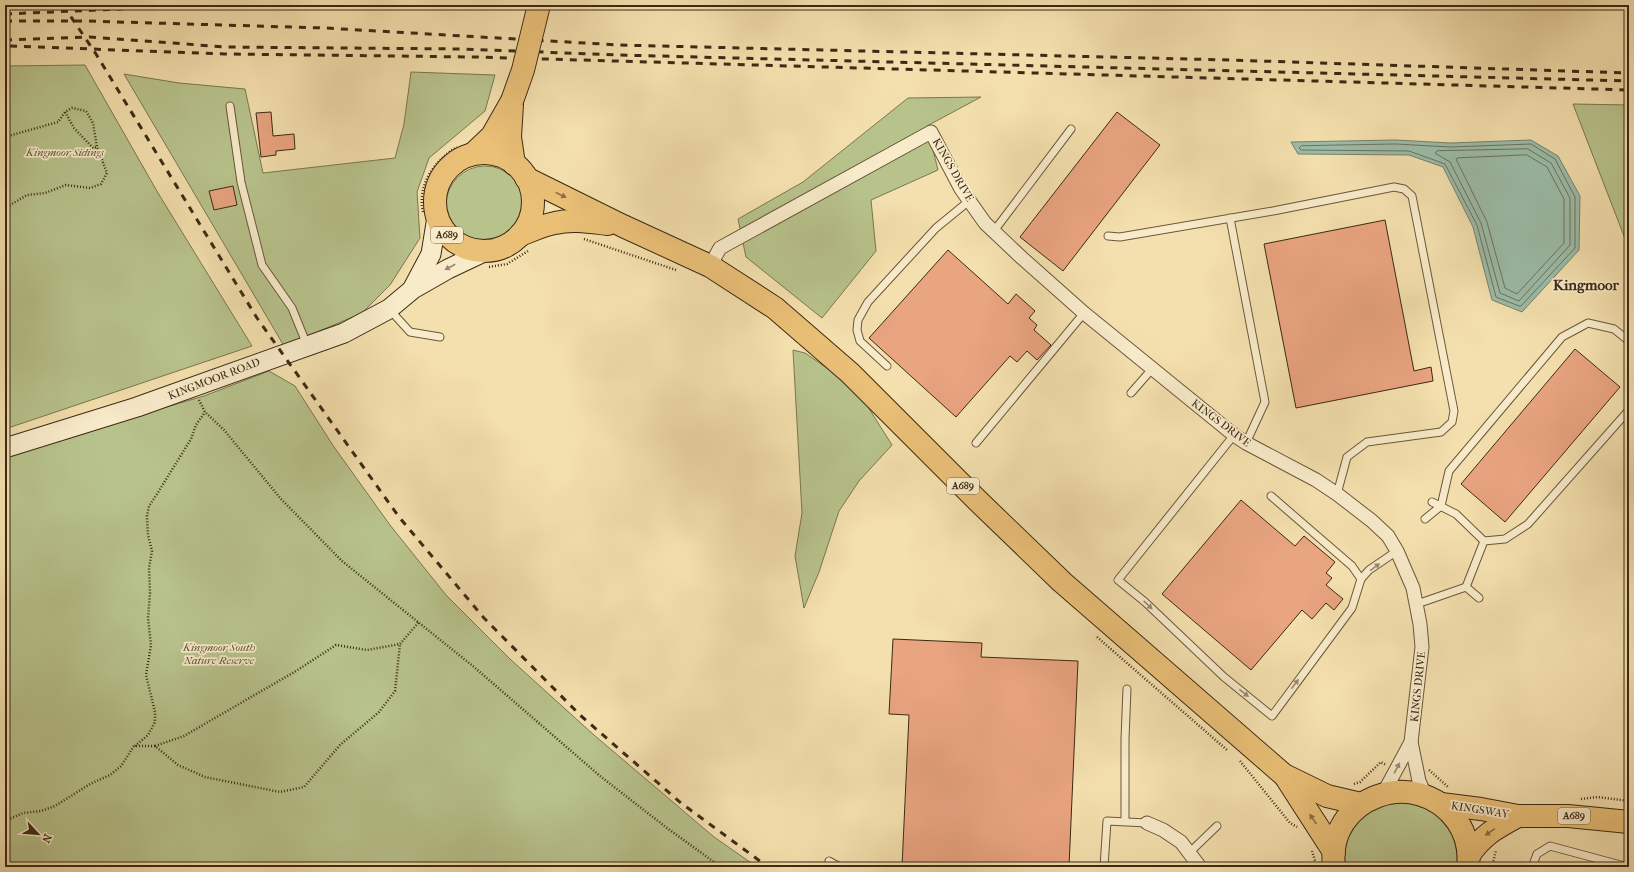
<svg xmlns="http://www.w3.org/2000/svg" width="1634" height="872" font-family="'IM FELL French Canon',serif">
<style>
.green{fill:#b8c38c;stroke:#7a7650}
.water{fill:#9cbda9;stroke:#76826e}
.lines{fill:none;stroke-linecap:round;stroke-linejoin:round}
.shore{stroke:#6c735f;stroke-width:1}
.building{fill:#e9a480;stroke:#3c2915}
.lane-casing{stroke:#6a573b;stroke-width:9}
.street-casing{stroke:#6a573b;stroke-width:15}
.secondary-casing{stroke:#3c2915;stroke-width:21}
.highway-casing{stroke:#3c2915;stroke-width:24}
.path{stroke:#3c2915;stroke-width:2.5;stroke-dasharray:1 2;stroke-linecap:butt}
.lane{stroke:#f8ebca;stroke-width:7}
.street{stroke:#f8ebca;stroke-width:13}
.secondary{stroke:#f8ebca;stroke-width:19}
.highway{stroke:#eac077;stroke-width:22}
.rail{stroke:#3c2915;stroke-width:3;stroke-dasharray:7 7;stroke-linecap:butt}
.highway-bridge-casing{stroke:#3c2915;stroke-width:24;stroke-linecap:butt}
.highway-bridge{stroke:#eac077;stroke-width:22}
.oneway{fill:#8a6d41}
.oneway2{fill:#9a8a70}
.labels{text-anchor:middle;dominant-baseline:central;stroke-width:3.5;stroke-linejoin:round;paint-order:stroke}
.shield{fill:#f8ebca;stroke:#74634b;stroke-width:1}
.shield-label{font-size:10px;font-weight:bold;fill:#3c2915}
.park-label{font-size:11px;font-style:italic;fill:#5b5033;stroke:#f8ebca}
.street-label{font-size:11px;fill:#3c2915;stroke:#f8ebca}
.district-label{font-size:15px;font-weight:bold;fill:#3c2915;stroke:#f8ebca}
</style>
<rect width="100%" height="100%" fill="#f4e0ae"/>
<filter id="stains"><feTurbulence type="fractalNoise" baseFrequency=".005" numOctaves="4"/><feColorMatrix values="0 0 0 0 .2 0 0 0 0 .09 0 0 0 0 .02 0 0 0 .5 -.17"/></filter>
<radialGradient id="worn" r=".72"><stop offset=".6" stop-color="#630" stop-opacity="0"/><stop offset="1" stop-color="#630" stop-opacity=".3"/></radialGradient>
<g class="green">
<path d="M 85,65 L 158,193 L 252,346 L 5,429 L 5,66 Z"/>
<path d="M 411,72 L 495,75 L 485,111 L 429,158 L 417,192 L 420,238 L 390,285 L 362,313 L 284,346 L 124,74 L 179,83 L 245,89 L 263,173 L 395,158 L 404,124 Z"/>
<path d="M 981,97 L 927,126 L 938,170 L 871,200 L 876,251 L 822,318 L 746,257 L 738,219 L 803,182 L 908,98 Z"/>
<path d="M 1573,104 L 1629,105 L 1629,249 Z"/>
<circle cx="485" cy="205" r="39"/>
<path d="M 793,350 L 805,353 L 856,388 L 892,445 L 859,481 L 839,511 L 819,572 L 804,608 L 795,556 L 802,513 Z"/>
<path d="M 269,371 L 295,386 L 334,447 L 390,525 L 446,595 L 510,659 L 594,735 L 714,837 L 757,867 L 5,867 L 5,454 L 204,396 Z"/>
<path d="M 1412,802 C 1418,804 1426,806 1432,810 C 1452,823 1458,844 1457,867 L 1345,867 C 1345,861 1344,854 1345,848 C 1348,830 1363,811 1381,805 C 1389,801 1402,802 1412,802 Z"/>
</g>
<path class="water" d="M 1396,140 L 1450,143 L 1531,140 L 1558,156 L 1580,196 L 1579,250 L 1522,312 L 1492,300 L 1473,227 L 1443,167 L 1409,155 L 1298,154 L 1291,142 Z"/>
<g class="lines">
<g class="shore">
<path d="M 1396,144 L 1450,147 L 1531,144 L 1555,159 L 1575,197 L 1575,248 L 1521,306 L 1519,306 L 1496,297 L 1477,225 L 1445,164 L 1409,151 L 1301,150 L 1299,148 L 1301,146 Z"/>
<path d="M 1528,149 L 1551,163 L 1570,198 L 1570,245 L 1519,301 L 1500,293 L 1481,223 L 1450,162 L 1435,153 L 1437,151 Z"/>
<path d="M 1527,155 L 1547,167 L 1564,199 L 1564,243 L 1517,294 L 1505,288 L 1487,222 L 1456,159 L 1458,158 Z"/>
</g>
</g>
<g class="building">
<path d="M 271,112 L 273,136 L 294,134 L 295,149 L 276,151 L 276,155 L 261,157 L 256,113 Z"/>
<path d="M 1117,112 L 1160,145 L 1063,271 L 1020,237 Z"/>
<path d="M 233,186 L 237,205 L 214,210 L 209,191 Z"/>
<path d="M 1385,220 L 1414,371 L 1431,367 L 1433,381 L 1296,408 L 1264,244 Z"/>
<path d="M 948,250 L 1008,304 L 1016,294 L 1035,311 L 1029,318 L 1037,325 L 1034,330 L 1051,345 L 1037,360 L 1027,351 L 1017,362 L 1010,356 L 956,417 L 869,338 Z"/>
<path d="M 1575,349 L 1620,387 L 1505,522 L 1461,484 Z"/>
<path d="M 1241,500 L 1295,546 L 1304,536 L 1335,562 L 1326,573 L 1332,578 L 1326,585 L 1343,599 L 1334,610 L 1326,603 L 1312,619 L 1302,610 L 1251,670 L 1162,594 Z"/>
<path d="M 893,639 L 982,643 L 981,657 L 1078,661 L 1069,867 L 902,867 L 909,715 L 889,714 Z"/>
</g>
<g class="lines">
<g class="lane-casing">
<g id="lane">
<path d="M 230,106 L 241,182 L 262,265 L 292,308 L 307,345"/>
<path d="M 1230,218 L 1265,402 L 1246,443"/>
<path d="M 994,231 L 1071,129"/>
<path d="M 1108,236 L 1120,237 L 1273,211 L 1394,187 L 1404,189 L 1412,196 L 1454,411 L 1452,422 L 1441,432 L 1367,442 L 1347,457 L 1337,494"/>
<path d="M 390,310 L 410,332 L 440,337"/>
<path d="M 887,366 L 860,341 L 857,330 L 858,320 L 868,302 L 936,228 L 969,201"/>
<path d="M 1131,393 L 1152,369"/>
<path d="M 1234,435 L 1118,580 L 1145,602 L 1224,677 L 1272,716 L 1352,608 L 1361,579 L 1369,570 L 1397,551"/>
<path d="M 976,443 L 1084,313"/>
<path d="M 1271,496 L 1352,566 L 1361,579"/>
<path d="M 1432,502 L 1456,514 L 1484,541"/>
<path d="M 1425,519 L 1441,506 L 1449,471 L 1562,337 L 1588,323 L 1614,329 L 1629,341"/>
<path d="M 1466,587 L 1484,541 L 1505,539 L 1528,524 L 1629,410"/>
<path d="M 1417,604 L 1466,587 L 1479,598"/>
<path d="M 1125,821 L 1125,739 L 1127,689"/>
<path d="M 1189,853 L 1217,826"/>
<path d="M 829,861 L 840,867"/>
<path d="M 1104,867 L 1107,821 L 1147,823"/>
<path d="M 1532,867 L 1537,854 L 1550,846 L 1628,867"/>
</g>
</g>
<g class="street-casing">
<g id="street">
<path d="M 710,266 L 720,248 L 931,132 L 961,189 L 985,223 L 1022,258 L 1084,313 L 1234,435 L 1246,443 L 1316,480 L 1337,494 L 1372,521 L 1388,536 L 1397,551 L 1413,588 L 1420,624 L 1422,647 L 1411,742 L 1419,781 L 1425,795"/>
<path d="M 1383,794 L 1411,742"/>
<path d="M 1147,823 L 1163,830 L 1181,842 L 1200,867"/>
</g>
</g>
<g class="secondary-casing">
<g id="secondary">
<path d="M 413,288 L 431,254 L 437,217"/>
<path d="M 5,448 L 137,407 L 344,333 L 389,309 L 413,289 L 448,269 L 486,251"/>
</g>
</g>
<g class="highway-casing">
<g id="highway">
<path d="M 512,104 L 510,137 L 514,164"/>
<circle cx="484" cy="202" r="49"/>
<path d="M 473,154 L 492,136 L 512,101"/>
<path d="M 526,178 L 623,226 L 710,266 L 775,308 L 850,373 L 977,500 L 1062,582 L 1284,775 L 1327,796 L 1361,804"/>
<path d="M 520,235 C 531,231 543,225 555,223 C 572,219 590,222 608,224"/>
<path d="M 1285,776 L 1334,852"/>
<path d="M 1441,804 L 1481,809 L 1518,816 L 1568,816 L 1629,822"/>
<path d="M 1469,855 C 1484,834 1496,828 1518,816"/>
<path d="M 1334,867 C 1325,797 1417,764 1457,821 C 1466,834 1470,851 1468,867"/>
</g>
</g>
<g class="path">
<path d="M 65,112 L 74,128 L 93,148 L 97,147"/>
<path d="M 5,137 L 58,122 L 65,112 L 72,108 L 86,111 L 93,123 L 97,147 L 107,173 L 101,184 L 90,188 L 66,185 L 45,193 L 27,195 L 5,208"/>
<path d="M 423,212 C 417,184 435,160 457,147"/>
<path d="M 584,239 L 676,270"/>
<path d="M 489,267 L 507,264 L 528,251"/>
<path d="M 199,400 L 205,412 L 224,430 L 281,499 L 342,561 L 474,667 L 600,776 L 667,828 L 721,867"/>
<path d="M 1097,637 L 1227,750"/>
<path d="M 135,746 L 148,735 L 155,722 L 155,712 L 146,675 L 151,645 L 148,618 L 150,593 L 149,568 L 152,551 L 148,535 L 147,516 L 149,506 L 157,494 L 191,439 L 196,425 L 205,412"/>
<path d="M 155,746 L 184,736 L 296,671 L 336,645 L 367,650 L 400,644 L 419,622"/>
<path d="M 1240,761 L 1290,823 L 1297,827"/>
<path d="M 1429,770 L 1448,787"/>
<path d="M 1354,784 L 1360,782 L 1381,762 L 1386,765"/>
<path d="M 1581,799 L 1597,797 L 1629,801"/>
<path d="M 5,821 L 23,813 L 41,811 L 55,806 L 90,784 L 110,775 L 121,766 L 134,746 L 155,746 L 178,765 L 205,777 L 280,792 L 304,787 L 340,745 L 379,712 L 395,691 L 400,644"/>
<path d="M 1312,851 L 1316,864"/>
<path d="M 1492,867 L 1496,850"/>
</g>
<use href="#lane" class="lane"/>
<use href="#street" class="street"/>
<use href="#secondary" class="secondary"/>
<use href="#highway" class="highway"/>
<g class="rail">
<path d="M 63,5 L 96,54 L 257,318 L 399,517 L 484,618 L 580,715 L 681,803 L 768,867"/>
<path d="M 5,14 L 121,9 L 148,5"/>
<path d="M 5,21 L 85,21 L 325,28 L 619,45 L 1229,60 L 1629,73"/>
<path d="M 5,40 L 90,37 L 226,47 L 462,49 L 619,55 L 1629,81"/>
<path d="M 10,46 L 225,54 L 475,57 L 1629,90"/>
</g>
<g class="highway-bridge-casing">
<path id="highway-bridge" d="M 512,101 L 523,70 L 539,5"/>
</g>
<use href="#highway-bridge" class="highway-bridge"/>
</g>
<defs><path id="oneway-solid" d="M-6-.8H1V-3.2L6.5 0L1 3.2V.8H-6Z"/></defs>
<g class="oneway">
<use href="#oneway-solid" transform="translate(561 195) rotate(26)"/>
<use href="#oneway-solid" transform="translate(1313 819) rotate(-124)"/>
<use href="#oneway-solid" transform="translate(1490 832) rotate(145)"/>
</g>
<g class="oneway2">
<use href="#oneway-solid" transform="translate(450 267) rotate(152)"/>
<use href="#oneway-solid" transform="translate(1375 567) rotate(-36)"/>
<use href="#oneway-solid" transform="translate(1148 605) rotate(43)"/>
<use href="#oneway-solid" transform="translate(1295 684) rotate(-53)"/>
<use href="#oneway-solid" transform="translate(1244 693) rotate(38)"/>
<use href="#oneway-solid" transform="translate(1397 768) rotate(-62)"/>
</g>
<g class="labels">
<g class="shield">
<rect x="431" y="227" width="32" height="16" rx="3"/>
<rect x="947" y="478" width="32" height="16" rx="3"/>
<rect x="1558" y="808" width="32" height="16" rx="3"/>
</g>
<g class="shield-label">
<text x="447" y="235">A689</text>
<text x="963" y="486">A689</text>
<text x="1574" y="816">A689</text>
</g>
<g class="park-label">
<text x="65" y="152">Kingmoor Sidings</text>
<text x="219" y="647">Kingmoor South<tspan x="219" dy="13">Nature Reserve</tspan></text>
</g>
<g class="street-label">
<text transform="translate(953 170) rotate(60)">KINGS DRIVE</text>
<text transform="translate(214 379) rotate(-21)">KINGMOOR ROAD</text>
<text transform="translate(1221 423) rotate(37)">KINGS DRIVE</text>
<text transform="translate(1418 687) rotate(-84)">KINGS DRIVE</text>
<text transform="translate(1480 810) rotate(9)">KINGSWAY</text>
</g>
<g class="district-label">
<text x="1586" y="285">Kingmoor</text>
</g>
</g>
<rect width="1634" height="872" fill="none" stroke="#f4e0ae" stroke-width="20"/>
<rect x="6" y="6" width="1622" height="860" fill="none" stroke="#3c2915" stroke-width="2"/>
<rect x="10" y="10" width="1614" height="852" fill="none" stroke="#3c2915"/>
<g transform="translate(38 834) rotate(116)" stroke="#f8ebca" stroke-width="3" paint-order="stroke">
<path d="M0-3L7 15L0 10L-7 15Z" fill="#3c2915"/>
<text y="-6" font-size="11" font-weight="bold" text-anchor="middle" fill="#3c2915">N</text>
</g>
<rect width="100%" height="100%" filter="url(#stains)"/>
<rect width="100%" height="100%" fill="url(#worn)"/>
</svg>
